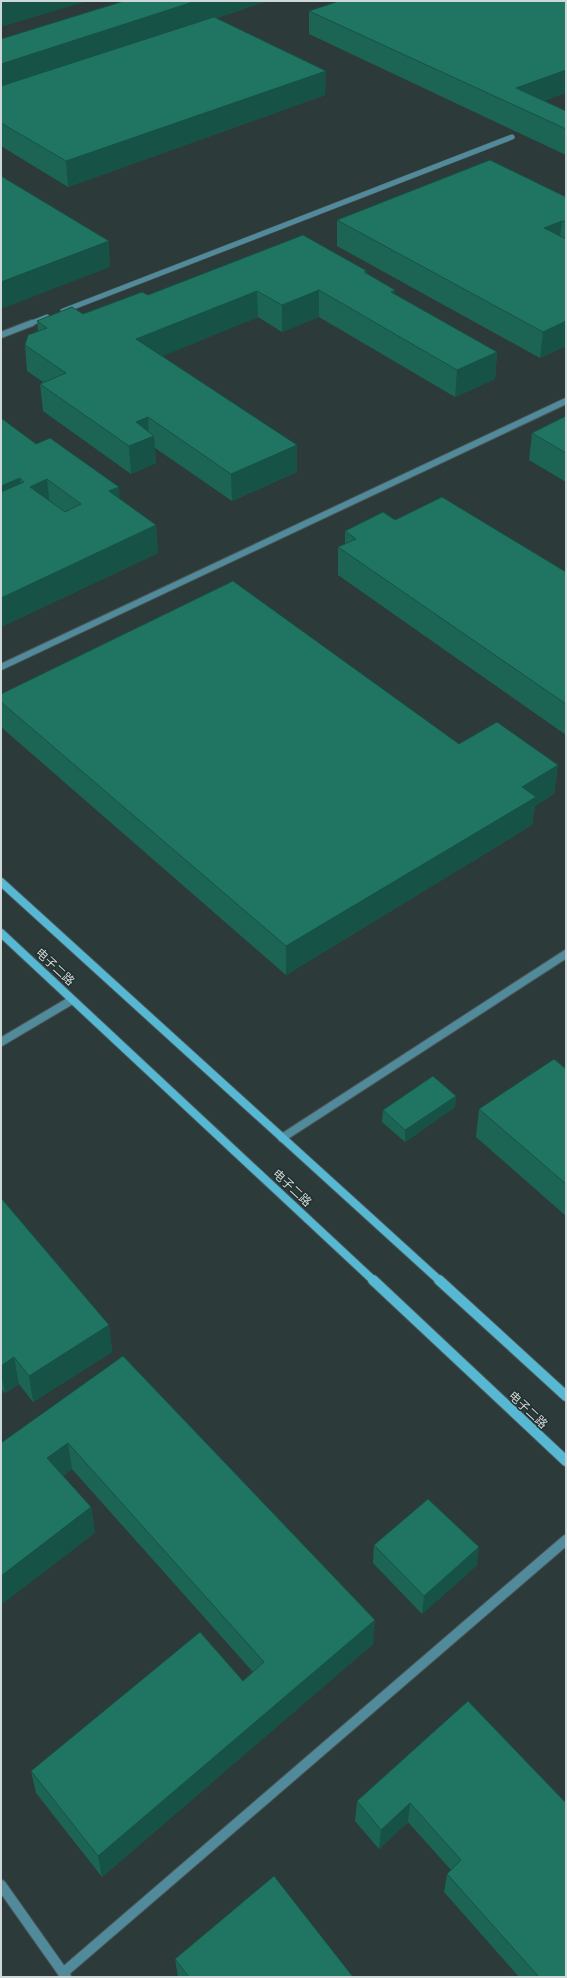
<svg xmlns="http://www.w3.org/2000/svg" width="567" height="1978" font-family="'Asap Condensed','Noto Sans SC',sans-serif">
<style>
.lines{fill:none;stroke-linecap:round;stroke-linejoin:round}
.lane-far2-casing{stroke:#4a5656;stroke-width:6}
.lane-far1-casing{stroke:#4a5656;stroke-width:8}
.lane-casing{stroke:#4a5656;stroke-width:10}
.street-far1-casing{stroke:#4a5656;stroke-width:10}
.street-casing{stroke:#4a5656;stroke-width:12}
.secondary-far1-casing{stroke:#4a5656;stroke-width:10}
.secondary-casing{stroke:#4a5656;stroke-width:12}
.lane-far2{stroke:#518a9b;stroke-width:5}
.lane-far1{stroke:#518a9b;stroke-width:6}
.lane{stroke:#518a9b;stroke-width:8}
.street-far1{stroke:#518a9b;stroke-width:8}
.street{stroke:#518a9b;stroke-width:10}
.secondary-far1{stroke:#57b8d4;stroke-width:8}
.secondary{stroke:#57b8d4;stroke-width:10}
.wall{fill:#1c6554}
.shaded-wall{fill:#165245}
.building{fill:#207562;stroke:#165245;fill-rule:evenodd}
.labels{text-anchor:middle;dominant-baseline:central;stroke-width:3;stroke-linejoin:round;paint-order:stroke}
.street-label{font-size:12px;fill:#cfd8d8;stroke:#233030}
</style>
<rect width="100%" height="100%" fill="#2d3a3a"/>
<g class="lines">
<g class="lane-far2-casing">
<g id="lane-far2">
<path d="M 63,311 L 512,137"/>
<path d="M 29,324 L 47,317"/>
</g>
</g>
<g class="lane-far1-casing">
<g id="lane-far1">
<path d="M 1,335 L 32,323"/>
<path d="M 1,667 L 566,401"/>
</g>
</g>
<g class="lane-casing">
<path id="lane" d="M 282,1138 L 566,954"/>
</g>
<g class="street-far1-casing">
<path id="street-far1" d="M 1,1042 L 72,1000"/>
</g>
<g class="street-casing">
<g id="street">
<path d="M 1,1885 L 66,1977"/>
<path d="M 63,1973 L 566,1540"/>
</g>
</g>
<g class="secondary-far1-casing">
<g id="secondary-far1">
<path d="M 1,882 L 440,1281"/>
<path d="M 1,933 L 374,1281"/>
</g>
</g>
<g class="secondary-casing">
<g id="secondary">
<path d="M 373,1280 L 566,1461"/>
<path d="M 439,1280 L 566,1396"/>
</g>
</g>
<use href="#lane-far2" class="lane-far2"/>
<use href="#lane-far1" class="lane-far1"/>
<use href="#lane" class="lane"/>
<use href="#street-far1" class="street-far1"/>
<use href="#street" class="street"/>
<use href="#secondary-far1" class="secondary-far1"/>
<use href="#secondary" class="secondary"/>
</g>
<g class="wall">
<path d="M 124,1 L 267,1 L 216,18 L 326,71 L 325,95 L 68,187 L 1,146 L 1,39 Z"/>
<path d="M 309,11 L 545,101 L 566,111 L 566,155 L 309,34 Z"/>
<path d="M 566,197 L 566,346 L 540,358 L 337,246 L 337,220 Z"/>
<path d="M 367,271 L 367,274 L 395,290 L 395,295 L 497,352 L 495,379 L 455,397 L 319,317 L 282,332 L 258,317 L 162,356 L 297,472 L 232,501 L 155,448 L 156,463 L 131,474 L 43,411 L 40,384 L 43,382 L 27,371 L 25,345 L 38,331 L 37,321 L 83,314 L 148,295 Z"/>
<path d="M 566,416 L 566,482 L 529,460 L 532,433 Z"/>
<path d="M 1,418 L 36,444 L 120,499 L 156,525 L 158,553 L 1,627 Z"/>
<path d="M 395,520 L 566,572 L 566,735 L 338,575 L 338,547 L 345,544 L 345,531 Z"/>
<path d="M 1,694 L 459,744 L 558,765 L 554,794 L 535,806 L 532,825 L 286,975 L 1,727 Z"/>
<path d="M 566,1069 L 566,1216 L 476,1137 L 479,1109 Z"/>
<path d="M 456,1096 L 455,1107 L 405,1142 L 382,1122 L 383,1110 Z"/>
<path d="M 1,1198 L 109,1325 L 112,1352 L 33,1402 L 19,1384 L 5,1393 L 1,1389 Z"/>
<path d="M 123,1356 L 373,1644 L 102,1877 L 36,1793 L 31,1771 L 243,1681 L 253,1672 L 72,1469 L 63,1476 L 91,1507 L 95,1533 L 1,1443 Z"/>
<path d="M 374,1545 L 477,1565 L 422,1614 L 373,1563 Z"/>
<path d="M 468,1701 L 566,1977 L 519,1977 L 444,1892 L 447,1874 L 451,1870 L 408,1822 L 379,1849 L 355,1821 L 357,1801 Z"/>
<path d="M 175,1959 L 353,1977 L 178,1977 Z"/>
</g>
<g class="shaded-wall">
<path d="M 8,1 L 88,1 L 1,27 L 1,3 Z"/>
<path d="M 196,1 L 267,1 L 1,88 L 1,64 Z"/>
<path d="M 566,70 L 566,93 L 523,109 L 516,88 Z"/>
<path d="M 326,71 L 325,95 L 68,187 L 66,161 Z"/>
<path d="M 562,221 L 559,246 L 544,228 Z"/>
<path d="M 109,241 L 110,267 L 1,309 L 1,282 Z"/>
<path d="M 319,290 L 319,317 L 282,332 L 282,305 Z"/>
<path d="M 395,290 L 394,316 L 391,292 Z"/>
<path d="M 257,291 L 258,317 L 138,366 L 136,339 Z"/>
<path d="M 566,321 L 566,346 L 540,358 L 543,332 Z"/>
<path d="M 497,352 L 495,379 L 455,397 L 457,370 Z"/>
<path d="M 148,417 L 149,438 L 154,436 L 156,463 L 131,474 L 129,446 L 136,422 Z"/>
<path d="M 297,445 L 297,472 L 232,501 L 231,474 Z"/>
<path d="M 20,478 L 23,506 L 1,516 L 1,486 Z"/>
<path d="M 47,479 L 50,507 L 30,487 Z"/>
<path d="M 119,487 L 121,515 L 109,491 Z"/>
<path d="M 156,525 L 158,553 L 1,627 L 1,598 Z"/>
<path d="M 558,765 L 554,794 L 535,806 L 532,825 L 286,975 L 286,946 L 522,787 Z"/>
<path d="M 456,1096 L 455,1107 L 405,1142 L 405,1130 Z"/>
<path d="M 109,1325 L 112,1352 L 33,1402 L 29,1376 Z"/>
<path d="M 14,1357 L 19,1384 L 5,1393 L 1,1374 L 1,1366 Z"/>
<path d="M 68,1443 L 72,1469 L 52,1484 L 47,1458 Z"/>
<path d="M 91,1507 L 95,1533 L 1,1605 L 1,1576 Z"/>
<path d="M 479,1547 L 477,1565 L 422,1614 L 424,1596 Z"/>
<path d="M 375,1620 L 373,1644 L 102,1877 L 98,1856 Z"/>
<path d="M 410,1803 L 408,1822 L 379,1849 L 381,1830 Z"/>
</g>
<g class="building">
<path d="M 1,1 L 8,1 L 1,3 Z"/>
<path d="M 124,1 L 196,1 L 1,64 L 1,39 Z"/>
<path d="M 339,1 L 566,1 L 566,70 L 516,88 L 566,111 L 566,129 L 309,11 Z"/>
<path d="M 214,17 L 326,71 L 66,161 L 1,123 L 1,86 Z"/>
<path d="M 490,160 L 566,197 L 566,222 L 562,221 L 544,228 L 566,239 L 566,321 L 543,332 L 337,220 Z"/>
<path d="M 1,176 L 109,241 L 1,282 Z"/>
<path d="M 303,235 L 367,271 L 364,272 L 395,290 L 391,292 L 497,352 L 457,370 L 319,290 L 282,305 L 257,291 L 136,339 L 297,445 L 231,474 L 148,417 L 136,422 L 154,436 L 129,446 L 40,384 L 66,373 L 25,345 L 28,335 L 47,328 L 37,321 L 72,307 L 83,314 L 142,292 L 148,295 Z"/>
<path d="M 566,416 L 566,453 L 532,433 Z"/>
<path d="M 1,418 L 36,444 L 50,438 L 119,487 L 109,491 L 156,525 L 1,598 L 1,492 L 24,482 L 20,478 L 1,486 ZM 47,479 L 81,504 L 65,512 L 30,487 Z"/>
<path d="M 442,497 L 566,572 L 566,704 L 338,547 L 356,539 L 345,531 L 383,512 L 395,520 Z"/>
<path d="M 233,581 L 459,744 L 497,722 L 558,765 L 522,787 L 536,797 L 286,946 L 1,702 L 1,694 Z"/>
<path d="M 554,1059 L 566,1069 L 566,1184 L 479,1109 Z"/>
<path d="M 433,1076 L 456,1096 L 405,1130 L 383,1110 Z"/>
<path d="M 1,1198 L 109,1325 L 29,1376 L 14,1357 L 1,1366 Z"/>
<path d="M 123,1356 L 375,1620 L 98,1856 L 31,1771 L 200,1632 L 243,1681 L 264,1662 L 68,1443 L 47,1458 L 91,1507 L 1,1576 L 1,1443 Z"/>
<path d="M 428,1499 L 479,1547 L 424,1596 L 374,1545 Z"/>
<path d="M 468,1701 L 566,1803 L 566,1977 L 539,1977 L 447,1874 L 461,1860 L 410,1803 L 381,1830 L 357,1801 Z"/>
<path d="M 274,1876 L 353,1977 L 189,1977 L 175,1959 Z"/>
</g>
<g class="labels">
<g class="street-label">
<text transform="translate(55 967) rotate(43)">电子二路</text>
<text transform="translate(292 1188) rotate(43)">电子二路</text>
<text transform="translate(528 1410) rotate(43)">电子二路</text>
</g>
</g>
<rect width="567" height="1978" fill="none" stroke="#cfd8d8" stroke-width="4"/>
</svg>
